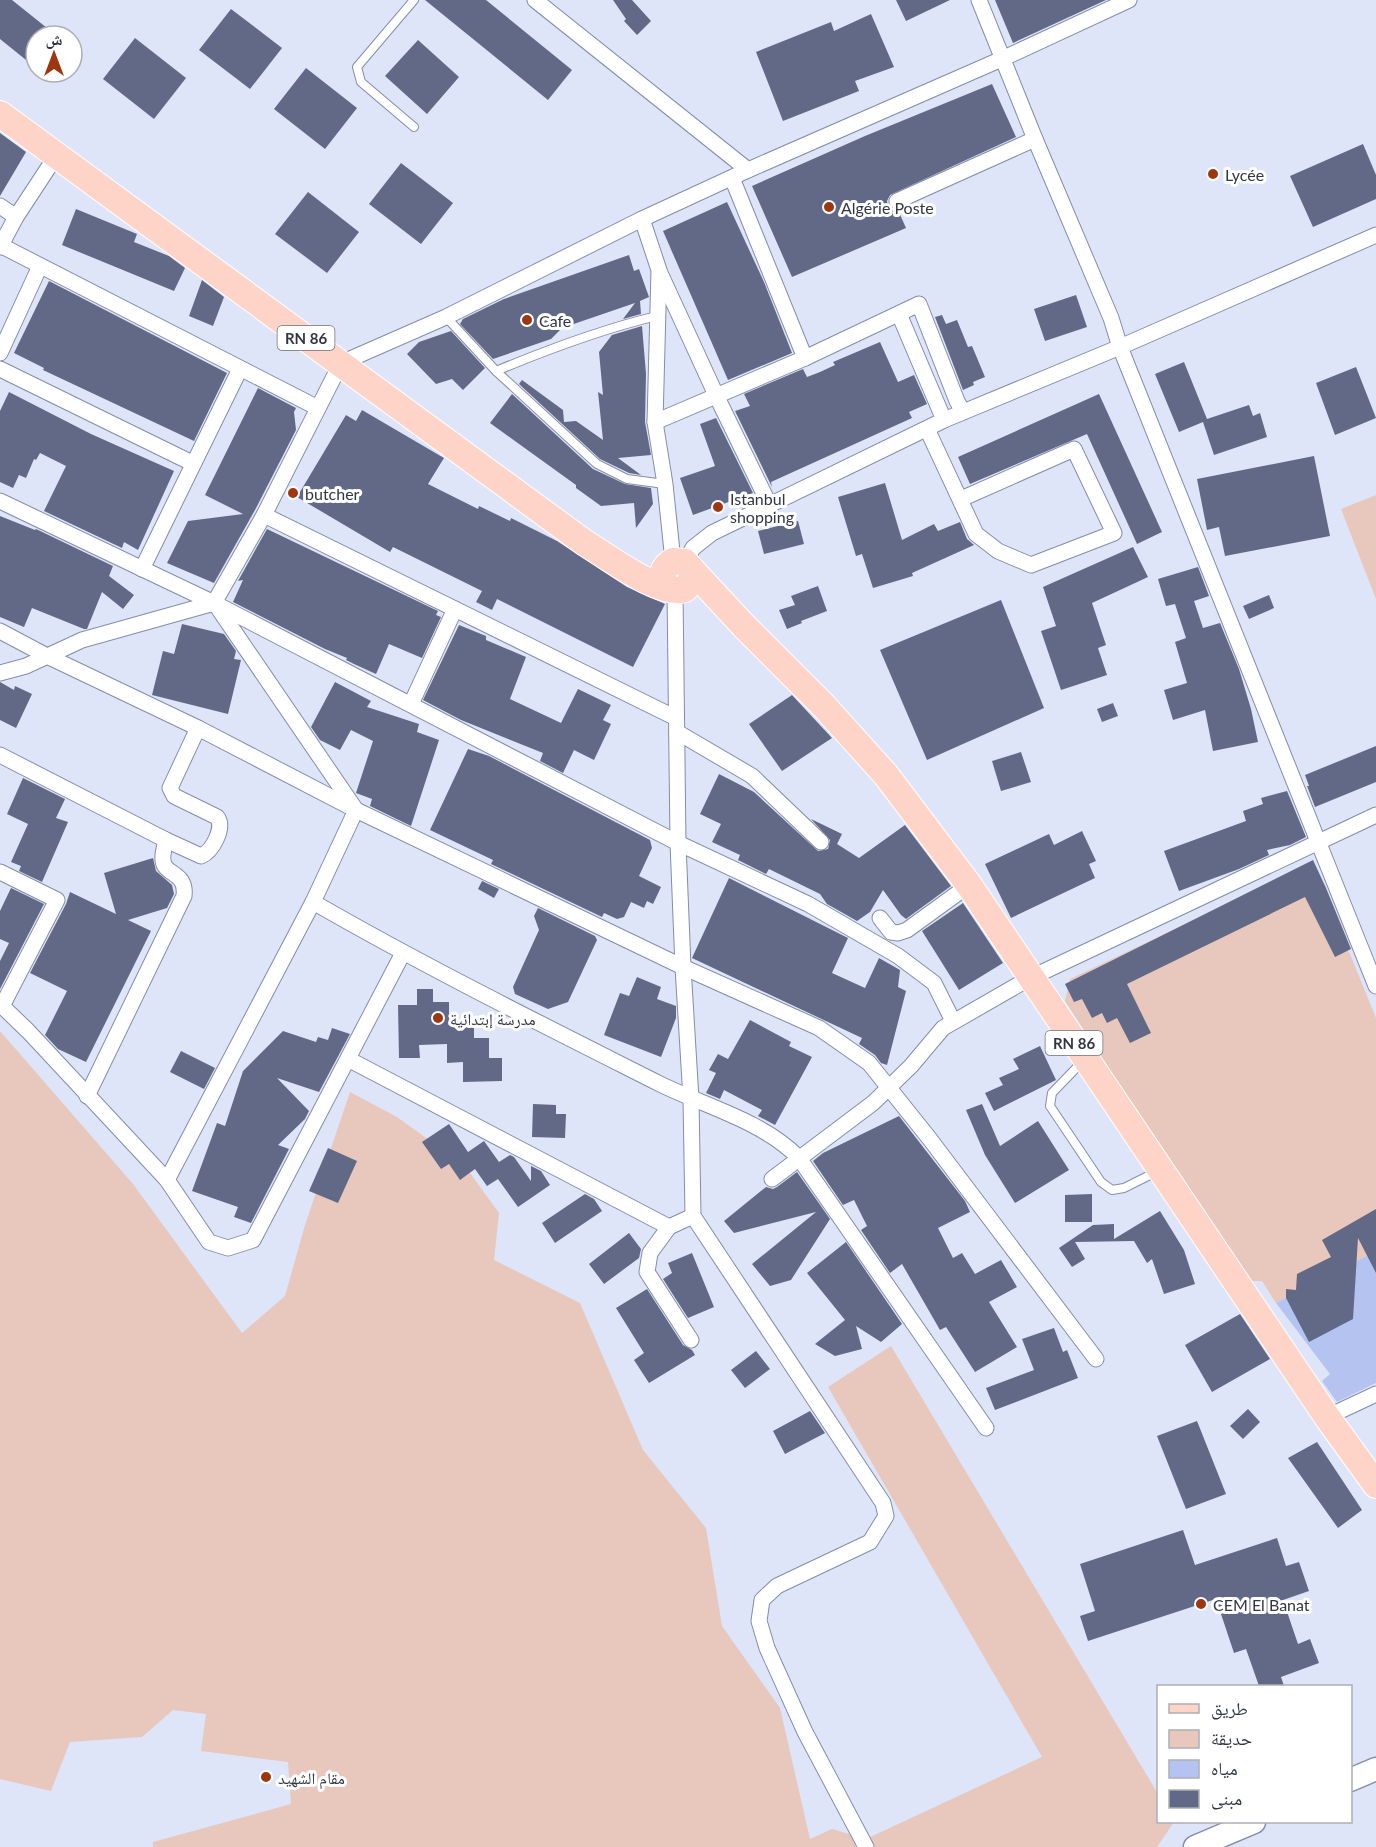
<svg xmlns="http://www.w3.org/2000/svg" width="1376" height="1847" font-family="Lato,'Noto Naskh Arabic',sans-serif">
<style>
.green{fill:#e8c7bc}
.water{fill:#b5c3f1}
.building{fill:#616986}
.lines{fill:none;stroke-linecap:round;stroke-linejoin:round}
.lane-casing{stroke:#838dab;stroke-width:10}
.street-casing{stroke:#838dab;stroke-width:17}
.secondary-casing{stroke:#838dab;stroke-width:25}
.primary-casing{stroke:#fff;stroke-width:28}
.lane{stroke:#fff;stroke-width:8}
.street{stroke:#fff;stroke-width:15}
.secondary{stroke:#fff;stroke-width:22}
.primary{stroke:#fdd4c7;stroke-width:26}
.poi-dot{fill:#9d370f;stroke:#fff;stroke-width:2}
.labels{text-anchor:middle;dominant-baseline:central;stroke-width:6;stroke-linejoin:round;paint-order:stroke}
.shield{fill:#fff;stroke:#70727b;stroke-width:1.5}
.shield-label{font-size:15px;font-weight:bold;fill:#323643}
.poi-label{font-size:16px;fill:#323643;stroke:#fff;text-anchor:start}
</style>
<rect width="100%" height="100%" fill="#dee5f9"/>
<g class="green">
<path d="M 1376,495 L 1376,599 L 1341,509 Z"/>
<path d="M 1300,869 L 1350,954 L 1376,1018 L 1376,1251 L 1276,1303 L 1262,1281 L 1247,1281 L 1065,1001 L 1070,979 Z"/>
<path d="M 0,1031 L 133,1184 L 242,1333 L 285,1296 L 305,1225 L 350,1092 L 397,1117 L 465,1166 L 499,1213 L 494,1260 L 580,1303 L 643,1450 L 706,1528 L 722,1626 L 780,1708 L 810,1839 L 832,1829 L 866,1839 L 1042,1757 L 828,1387 L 891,1346 L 1158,1794 L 1158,1822 L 1174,1822 L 1157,1847 L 153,1847 L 153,1842 L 291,1804 L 288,1762 L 201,1751 L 206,1714 L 173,1710 L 142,1737 L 70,1742 L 51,1791 L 0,1779 Z"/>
</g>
<path class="water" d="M 1376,1251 L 1376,1383 L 1337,1402 L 1322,1381 L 1330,1374 L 1276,1303 Z"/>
<g class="building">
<path d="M 0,0 L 12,0 L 57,36 L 36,36 L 36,68 L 0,39 Z"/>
<path d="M 425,0 L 486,0 L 572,70 L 548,100 Z"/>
<path d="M 613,0 L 632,0 L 651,21 L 637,35 L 624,21 L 626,19 Z"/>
<path d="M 896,0 L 950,0 L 906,21 Z"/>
<path d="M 995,0 L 1106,0 L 1013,43 Z"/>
<path d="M 231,9 L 282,48 L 250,89 L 199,50 Z"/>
<path d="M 871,14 L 894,67 L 855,81 L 859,91 L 783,121 L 756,52 L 831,22 L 834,31 Z"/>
<path d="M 135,38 L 186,78 L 154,119 L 103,79 Z"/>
<path d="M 418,40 L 459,77 L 427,114 L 385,76 Z"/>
<path d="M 306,68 L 357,108 L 325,149 L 274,109 Z"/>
<path d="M 992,84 L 1016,137 L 890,195 L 887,201 L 888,206 L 892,209 L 898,210 L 906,228 L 792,277 L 752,186 L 865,136 Z"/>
<path d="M 0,133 L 26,152 L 0,196 Z"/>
<path d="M 1363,144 L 1376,175 L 1376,199 L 1313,227 L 1290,176 Z"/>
<path d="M 401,163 L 453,203 L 421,244 L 369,204 Z"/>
<path d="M 308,192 L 359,232 L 327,273 L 275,234 Z"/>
<path d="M 727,202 L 764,282 L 792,353 L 728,380 L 663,231 Z"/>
<path d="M 76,209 L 137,234 L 134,242 L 169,256 L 185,268 L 174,291 L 62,245 Z"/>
<path d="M 629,255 L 634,271 L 639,269 L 649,297 L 640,301 L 641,314 L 623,319 L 635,303 L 562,328 L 551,339 L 493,359 L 460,324 L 463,319 L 504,299 Z"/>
<path d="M 202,280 L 224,297 L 213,326 L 189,316 Z"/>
<path d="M 49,281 L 227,373 L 194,441 L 43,370 L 44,368 L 14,353 Z"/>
<path d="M 1076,295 L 1087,327 L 1045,341 L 1034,309 Z"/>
<path d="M 942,315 L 946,324 L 957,320 L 968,347 L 972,346 L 985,377 L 973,382 L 974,385 L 963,390 L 935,317 Z"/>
<path d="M 642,326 L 646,374 L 645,422 L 651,455 L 618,458 L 641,475 L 629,473 L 600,459 L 519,384 L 522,380 L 563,410 L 564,422 L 576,421 L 603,440 L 598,392 L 603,395 L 599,352 L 612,335 Z"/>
<path d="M 451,331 L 485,368 L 463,390 L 452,379 L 436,384 L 407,354 L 419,342 Z"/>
<path d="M 880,342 L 898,382 L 914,375 L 927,404 L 909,412 L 912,418 L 771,482 L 772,487 L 735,411 L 750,406 L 744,394 L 803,369 L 807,377 L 820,372 L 835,365 L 833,362 Z"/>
<path d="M 1184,362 L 1207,419 L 1249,405 L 1253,416 L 1260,413 L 1267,437 L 1214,455 L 1203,422 L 1179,432 L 1155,374 Z"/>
<path d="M 1356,367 L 1376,418 L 1335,435 L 1316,383 Z"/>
<path d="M 258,388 L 296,408 L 294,412 L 296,430 L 255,510 L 214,583 L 167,563 L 188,521 L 243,514 L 205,495 Z"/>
<path d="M 9,392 L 91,434 L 174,471 L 138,550 L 124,542 L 122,548 L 44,511 L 66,466 L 40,453 L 36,460 L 34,459 L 26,478 L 19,475 L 13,488 L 0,482 L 0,411 Z"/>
<path d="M 512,394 L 593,469 L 625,484 L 651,488 L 653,504 L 636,528 L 634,503 L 601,506 L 576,488 L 576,485 L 490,423 Z"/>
<path d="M 1099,394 L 1162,532 L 1137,544 L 1087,434 L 970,484 L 958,457 Z"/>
<path d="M 362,410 L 444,458 L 428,484 L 478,509 L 479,506 L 510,521 L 511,518 L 557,541 L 627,587 L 665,604 L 633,667 L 497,599 L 492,610 L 476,602 L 482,591 L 393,547 L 390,552 L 297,497 L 346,415 L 356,421 Z"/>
<path d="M 716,418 L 753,493 L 693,515 L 680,478 L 715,466 L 700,424 Z"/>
<path d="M 1314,456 L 1330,536 L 1225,556 L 1219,527 L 1207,530 L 1197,479 Z"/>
<path d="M 885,483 L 902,540 L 934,524 L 938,531 L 960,522 L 967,539 L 974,545 L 912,573 L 913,576 L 873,588 L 862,554 L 856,556 L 838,497 Z"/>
<path d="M 0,516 L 35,530 L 36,529 L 113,566 L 109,576 L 134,595 L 123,609 L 102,592 L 87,629 L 84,629 L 32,608 L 24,627 L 0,617 Z"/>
<path d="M 798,521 L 804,544 L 764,554 L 758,531 Z"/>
<path d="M 267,529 L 438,611 L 436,615 L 441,617 L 422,658 L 389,644 L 376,674 L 354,664 L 346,660 L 347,658 L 325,649 L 233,602 L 243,580 L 238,581 Z"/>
<path d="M 1133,547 L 1148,577 L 1092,603 L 1106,645 L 1098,648 L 1107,675 L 1061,690 L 1041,631 L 1056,626 L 1043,587 Z"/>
<path d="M 1198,567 L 1209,596 L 1194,601 L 1203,628 L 1220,623 L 1239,669 L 1251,709 L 1258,742 L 1213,751 L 1205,710 L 1173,720 L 1164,690 L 1187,683 L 1175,642 L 1186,638 L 1175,604 L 1166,606 L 1158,579 Z"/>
<path d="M 818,586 L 827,611 L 801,621 L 802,623 L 787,629 L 779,610 L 795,605 L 791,596 Z"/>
<path d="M 1269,595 L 1274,608 L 1249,619 L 1243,606 Z"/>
<path d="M 1001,600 L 1044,708 L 927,760 L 880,650 Z"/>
<path d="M 182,624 L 224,634 L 236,651 L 234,659 L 241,660 L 228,714 L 152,695 L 163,651 L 174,654 Z"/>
<path d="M 459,625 L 486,636 L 486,640 L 526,657 L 510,699 L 561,723 L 578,689 L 611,705 L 603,720 L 611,724 L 594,760 L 574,750 L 563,773 L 540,761 L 543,753 L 461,720 L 423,700 Z"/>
<path d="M 0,682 L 14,690 L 15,686 L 32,694 L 16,728 L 0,720 Z"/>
<path d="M 335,682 L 371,701 L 367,707 L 419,724 L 417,732 L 439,740 L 411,826 L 370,806 L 372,799 L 356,793 L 373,741 L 351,730 L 340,750 L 320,740 L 311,727 Z"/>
<path d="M 792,695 L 832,738 L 782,771 L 749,724 Z"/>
<path d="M 1113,703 L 1118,716 L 1102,722 L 1097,709 Z"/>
<path d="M 1376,746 L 1376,782 L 1315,807 L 1307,786 L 1309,786 L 1305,775 Z"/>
<path d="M 468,749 L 489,756 L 650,840 L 652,848 L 639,876 L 661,887 L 653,904 L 647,901 L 644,908 L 631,902 L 624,917 L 617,919 L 604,913 L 602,917 L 491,864 L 493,860 L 430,830 Z"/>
<path d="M 1021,752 L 1031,782 L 1001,791 L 992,761 Z"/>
<path d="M 719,774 L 754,792 L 818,851 L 828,849 L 830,840 L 811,819 L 842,834 L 837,844 L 859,858 L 905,825 L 951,886 L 906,919 L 901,915 L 883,890 L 870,912 L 857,921 L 827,904 L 820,894 L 769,869 L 766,874 L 738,860 L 740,855 L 712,842 L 721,824 L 700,814 Z"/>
<path d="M 23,778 L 65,799 L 56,818 L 68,822 L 42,882 L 19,871 L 21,866 L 11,862 L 28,824 L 7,814 Z"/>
<path d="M 1287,791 L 1306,837 L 1290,845 L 1267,850 L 1269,855 L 1239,869 L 1179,891 L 1164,851 L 1246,821 L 1243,811 L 1263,804 L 1261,798 Z"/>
<path d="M 1082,831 L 1096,861 L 1089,864 L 1095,878 L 1011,918 L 985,864 L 1049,834 L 1054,845 Z"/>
<path d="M 153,858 L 156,871 L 172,885 L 174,894 L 167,908 L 128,920 L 151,931 L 86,1062 L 58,1049 L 45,1035 L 67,991 L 30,973 L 66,904 L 70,892 L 116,914 L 104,873 Z"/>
<path d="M 1313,860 L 1326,888 L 1351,949 L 1335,957 L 1305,897 L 1127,984 L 1151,1033 L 1130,1043 L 1117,1018 L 1107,1023 L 1102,1013 L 1092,1018 L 1082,999 L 1074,1002 L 1065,984 Z"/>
<path d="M 729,878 L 848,938 L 832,973 L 865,988 L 879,958 L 900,970 L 898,987 L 906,991 L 887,1065 L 881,1063 L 875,1055 L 859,1044 L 862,1038 L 692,958 Z"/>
<path d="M 482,881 L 499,889 L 494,898 L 478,889 Z"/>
<path d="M 11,888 L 44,904 L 0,989 L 0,961 L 9,943 L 0,939 L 0,911 Z"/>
<path d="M 963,903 L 1003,963 L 959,990 L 922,931 Z"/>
<path d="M 538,908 L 595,936 L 597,940 L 568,1002 L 548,1009 L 515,994 L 513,987 L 539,930 L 534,916 Z"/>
<path d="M 637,977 L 661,987 L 657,999 L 676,1006 L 676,1018 L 661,1057 L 604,1035 L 620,993 L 629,996 Z"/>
<path d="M 417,989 L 433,989 L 433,1002 L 449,1002 L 449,1021 L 474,1021 L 474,1038 L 489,1038 L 489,1058 L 502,1058 L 502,1081 L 463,1082 L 463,1062 L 447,1063 L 447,1044 L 419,1045 L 420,1058 L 399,1058 L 398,1005 L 417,1005 Z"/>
<path d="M 750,1020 L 791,1042 L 789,1046 L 812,1057 L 775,1125 L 758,1116 L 762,1110 L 724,1090 L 720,1099 L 706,1093 L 716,1073 L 709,1070 L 718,1054 L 728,1059 Z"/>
<path d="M 332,1028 L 350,1034 L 319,1092 L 277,1078 L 309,1111 L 305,1119 L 278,1145 L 289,1149 L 251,1223 L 234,1217 L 238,1207 L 192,1191 L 217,1123 L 225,1126 L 243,1071 L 283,1031 L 316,1042 L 318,1037 L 328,1040 Z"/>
<path d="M 1040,1046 L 1056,1080 L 994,1111 L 985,1093 L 1003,1085 L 999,1078 L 1019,1069 L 1013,1059 Z"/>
<path d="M 181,1051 L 215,1068 L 204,1089 L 170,1072 Z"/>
<path d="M 533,1104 L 556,1105 L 556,1114 L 566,1114 L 565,1138 L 532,1137 Z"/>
<path d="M 982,1104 L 1000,1146 L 1038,1121 L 1069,1170 L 1015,1203 L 985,1155 L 966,1110 Z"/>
<path d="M 899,1116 L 965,1201 L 970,1212 L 938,1228 L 953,1258 L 962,1253 L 975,1274 L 1001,1260 L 1017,1287 L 989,1302 L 1017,1347 L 975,1372 L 946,1327 L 940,1330 L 902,1264 L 890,1273 L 861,1230 L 867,1226 L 854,1200 L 843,1205 L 813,1161 L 823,1153 Z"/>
<path d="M 449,1124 L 468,1152 L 484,1141 L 499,1162 L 510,1155 L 514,1157 L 531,1181 L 531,1166 L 541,1171 L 550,1185 L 518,1207 L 498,1179 L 487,1186 L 475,1169 L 460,1180 L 449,1164 L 441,1169 L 422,1142 Z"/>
<path d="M 328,1148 L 357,1161 L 338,1203 L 309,1191 Z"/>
<path d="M 797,1172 L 830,1219 L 791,1280 L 770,1286 L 752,1264 L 816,1212 L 734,1233 L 724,1221 L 766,1187 L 773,1189 L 777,1187 Z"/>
<path d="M 585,1194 L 594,1199 L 602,1211 L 555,1243 L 542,1223 Z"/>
<path d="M 1092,1194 L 1092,1222 L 1065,1222 L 1065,1195 Z"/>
<path d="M 1376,1209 L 1376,1273 L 1358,1238 L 1353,1319 L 1309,1342 L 1286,1298 L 1286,1289 L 1296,1290 L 1297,1274 L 1331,1257 L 1322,1240 Z"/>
<path d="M 1160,1211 L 1184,1250 L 1195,1284 L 1164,1294 L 1152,1259 L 1147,1263 L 1134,1241 L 1075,1242 L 1085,1259 L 1072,1267 L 1059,1248 L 1093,1225 L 1114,1224 L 1114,1239 Z"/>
<path d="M 629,1233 L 641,1249 L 639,1258 L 604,1284 L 589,1264 Z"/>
<path d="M 846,1242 L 902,1324 L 881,1342 L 856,1326 L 862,1349 L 835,1356 L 815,1344 L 845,1320 L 807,1273 Z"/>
<path d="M 692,1253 L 714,1307 L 688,1318 L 663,1279 L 672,1273 L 668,1263 Z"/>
<path d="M 647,1289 L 683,1345 L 692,1350 L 695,1355 L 649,1383 L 634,1360 L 644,1353 L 616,1308 Z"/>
<path d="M 1240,1314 L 1270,1359 L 1212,1392 L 1185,1345 Z"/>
<path d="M 1054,1328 L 1063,1352 L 1067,1350 L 1078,1378 L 995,1410 L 986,1388 L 1034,1370 L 1022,1339 Z"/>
<path d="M 756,1351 L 770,1369 L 745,1388 L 731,1370 Z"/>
<path d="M 1248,1409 L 1260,1422 L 1243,1439 L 1230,1426 Z"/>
<path d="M 810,1411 L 825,1433 L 785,1454 L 773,1431 Z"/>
<path d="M 1197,1421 L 1226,1494 L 1186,1509 L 1157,1436 Z"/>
<path d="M 1317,1442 L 1362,1510 L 1338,1528 L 1288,1458 Z"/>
<path d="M 1183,1530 L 1195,1565 L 1277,1538 L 1286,1566 L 1299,1562 L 1309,1591 L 1283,1600 L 1298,1644 L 1310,1639 L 1319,1663 L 1281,1677 L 1284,1686 L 1259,1686 L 1246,1649 L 1234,1653 L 1216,1599 L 1088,1641 L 1080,1616 L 1095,1611 L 1080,1564 Z"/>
</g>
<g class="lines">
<g class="lane-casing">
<g id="lane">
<path d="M 414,127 L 361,82 L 357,67 L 414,0"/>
<path d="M 446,317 L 496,371 L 597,464 L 627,479 L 665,484"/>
<path d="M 496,371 C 549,349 602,329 657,316"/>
<path d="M 1082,1062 L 1052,1093 L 1050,1106 L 1101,1182 L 1112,1190 L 1124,1188 L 1156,1172"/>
</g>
</g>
<g class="street-casing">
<g id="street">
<path d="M 535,0 L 748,170"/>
<path d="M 979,0 L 1035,139 L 1111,318 L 1120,347 L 1376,986"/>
<path d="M 732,178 L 805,358"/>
<path d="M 897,201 L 1035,139"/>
<path d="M 0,206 L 16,217"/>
<path d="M 642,219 L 659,270 L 655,422 L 665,484 L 673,561"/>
<path d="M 0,245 L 318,408"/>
<path d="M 0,247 L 16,217 L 56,156"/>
<path d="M 660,273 L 716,395 L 770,506"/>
<path d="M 899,314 L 944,420"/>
<path d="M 0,353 L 40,266"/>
<path d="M 0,369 L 192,463"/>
<path d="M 655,422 L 805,358 L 919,304 L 957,401 L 963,412"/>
<path d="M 927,429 L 976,534 L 998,551 L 1031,565 L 1114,533 L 1074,449 L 961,499"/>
<path d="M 0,501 L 214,603 L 678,843 L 808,904 L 898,956 L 934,983 L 953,1021"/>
<path d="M 264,515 L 676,718"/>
<path d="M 685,562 L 693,548 L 712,533 L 944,420 L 1120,347 L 1376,235"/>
<path d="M 142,569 L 240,369"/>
<path d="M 675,591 L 678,843 L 683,967 L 691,1099 L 693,1216 L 883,1503 L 886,1516 L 870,1542 L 777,1586 L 762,1600 L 759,1621 L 767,1648 L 805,1732 L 866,1847"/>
<path d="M 0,631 L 47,656 L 198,728 L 356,810 L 683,967 L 819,1028 L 869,1063 L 929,1138 L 1096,1359"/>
<path d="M 0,673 L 26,666 L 82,640 L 214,603 L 264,515 L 341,363 L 446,317 L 642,219 L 748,170 L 1004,58 L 1129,0"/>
<path d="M 411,704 L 455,609"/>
<path d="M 677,732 L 752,776 L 821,842"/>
<path d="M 0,755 L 166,840 L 201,856 C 213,851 225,827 217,817 L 174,796 L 170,788 L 198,728"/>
<path d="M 0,872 L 57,900 L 2,1006 L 28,1031 L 167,1180 L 209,1242 L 228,1248 L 253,1240 L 403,953"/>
<path d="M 313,902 C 426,967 543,1025 660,1084 C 707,1107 761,1120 799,1158 L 986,1428"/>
<path d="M 880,918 L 891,932 L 898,933 L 907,930 L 969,885"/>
<path d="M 348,1059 L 669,1227 L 693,1216"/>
<path d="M 87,1096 L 184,896 C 187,871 164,876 163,860 C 162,854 165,846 166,840"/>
<path d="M 772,1179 L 873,1103 L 911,1066 L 943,1028 L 1030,978 L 1376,815"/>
<path d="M 167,1180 L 313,902 L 356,810 L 216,605"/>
<path d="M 669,1227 L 650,1253 L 647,1272 L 691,1340"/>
<path d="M 1327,1417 L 1376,1394"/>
</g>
</g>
<g class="secondary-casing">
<g id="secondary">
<path d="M 1350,1780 L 1376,1769"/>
<path d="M 1195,1847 L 1254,1822"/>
</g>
</g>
<g class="primary-casing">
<g id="primary">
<path d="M 0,114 L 585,543 C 607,556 661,598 685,589 L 692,580 L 692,570 L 685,562 L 673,561 C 661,568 659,581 671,589"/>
<path d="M 692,570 L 743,625 L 823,705 L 886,775 L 969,885 L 1327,1417 L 1376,1485"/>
</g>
</g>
<use href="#lane" class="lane"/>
<use href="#street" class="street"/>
<use href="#secondary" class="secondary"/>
<use href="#primary" class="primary"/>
</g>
<g class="poi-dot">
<circle cx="1213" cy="174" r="6"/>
<circle cx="829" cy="207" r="6"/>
<circle cx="527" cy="320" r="6"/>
<circle cx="293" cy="493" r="6"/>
<circle cx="718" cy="507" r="6"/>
<circle cx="438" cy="1018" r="6"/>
<circle cx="1201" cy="1604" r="6"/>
<circle cx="266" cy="1777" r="6"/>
</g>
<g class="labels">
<g class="shield">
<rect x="277.5" y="326" width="57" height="24" rx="4.5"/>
<rect x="1045.5" y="1031" width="57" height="24" rx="4.5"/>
</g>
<g class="shield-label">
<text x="306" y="338">RN 86</text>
<text x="1074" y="1043">RN 86</text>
</g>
<g class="poi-label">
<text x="1225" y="174">Lycée</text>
<text x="841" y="207">Algérie Poste</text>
<text x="539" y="320">Cafe</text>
<text x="305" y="493">butcher</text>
<text x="730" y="498">Istanbul<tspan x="730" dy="18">shopping</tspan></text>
<text x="450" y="1018">مدرسة إبتدائية</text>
<text x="1213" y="1604">CEM El Banat</text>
<text x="278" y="1777">مقام الشهيد</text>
</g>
</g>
<rect x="1157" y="1685" width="195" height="138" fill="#ffffff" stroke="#adafb4" stroke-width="1.5"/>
<rect x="1169" y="1704" width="30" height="9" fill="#fdd4c7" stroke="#adafb4" stroke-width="1.5"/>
<text x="1211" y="1715" font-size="18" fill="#323643">طريق</text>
<rect x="1169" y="1730" width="30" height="18" fill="#e8c7bc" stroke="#adafb4" stroke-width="1.5"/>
<text x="1211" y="1745" font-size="18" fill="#323643">حديقة</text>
<rect x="1169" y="1760" width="30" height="18" fill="#b5c3f1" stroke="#adafb4" stroke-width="1.5"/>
<text x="1211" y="1775" font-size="18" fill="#323643">مياه</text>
<rect x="1169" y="1790" width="30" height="18" fill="#616986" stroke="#adafb4" stroke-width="1.5"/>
<text x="1211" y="1805" font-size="18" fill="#323643">مبنى</text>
<g transform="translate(54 54)"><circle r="28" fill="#ffffff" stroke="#adafb4" stroke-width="1.5"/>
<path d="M0-4.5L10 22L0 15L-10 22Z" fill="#9d370f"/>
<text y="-9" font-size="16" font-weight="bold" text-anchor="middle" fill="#323643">ش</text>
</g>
</svg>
